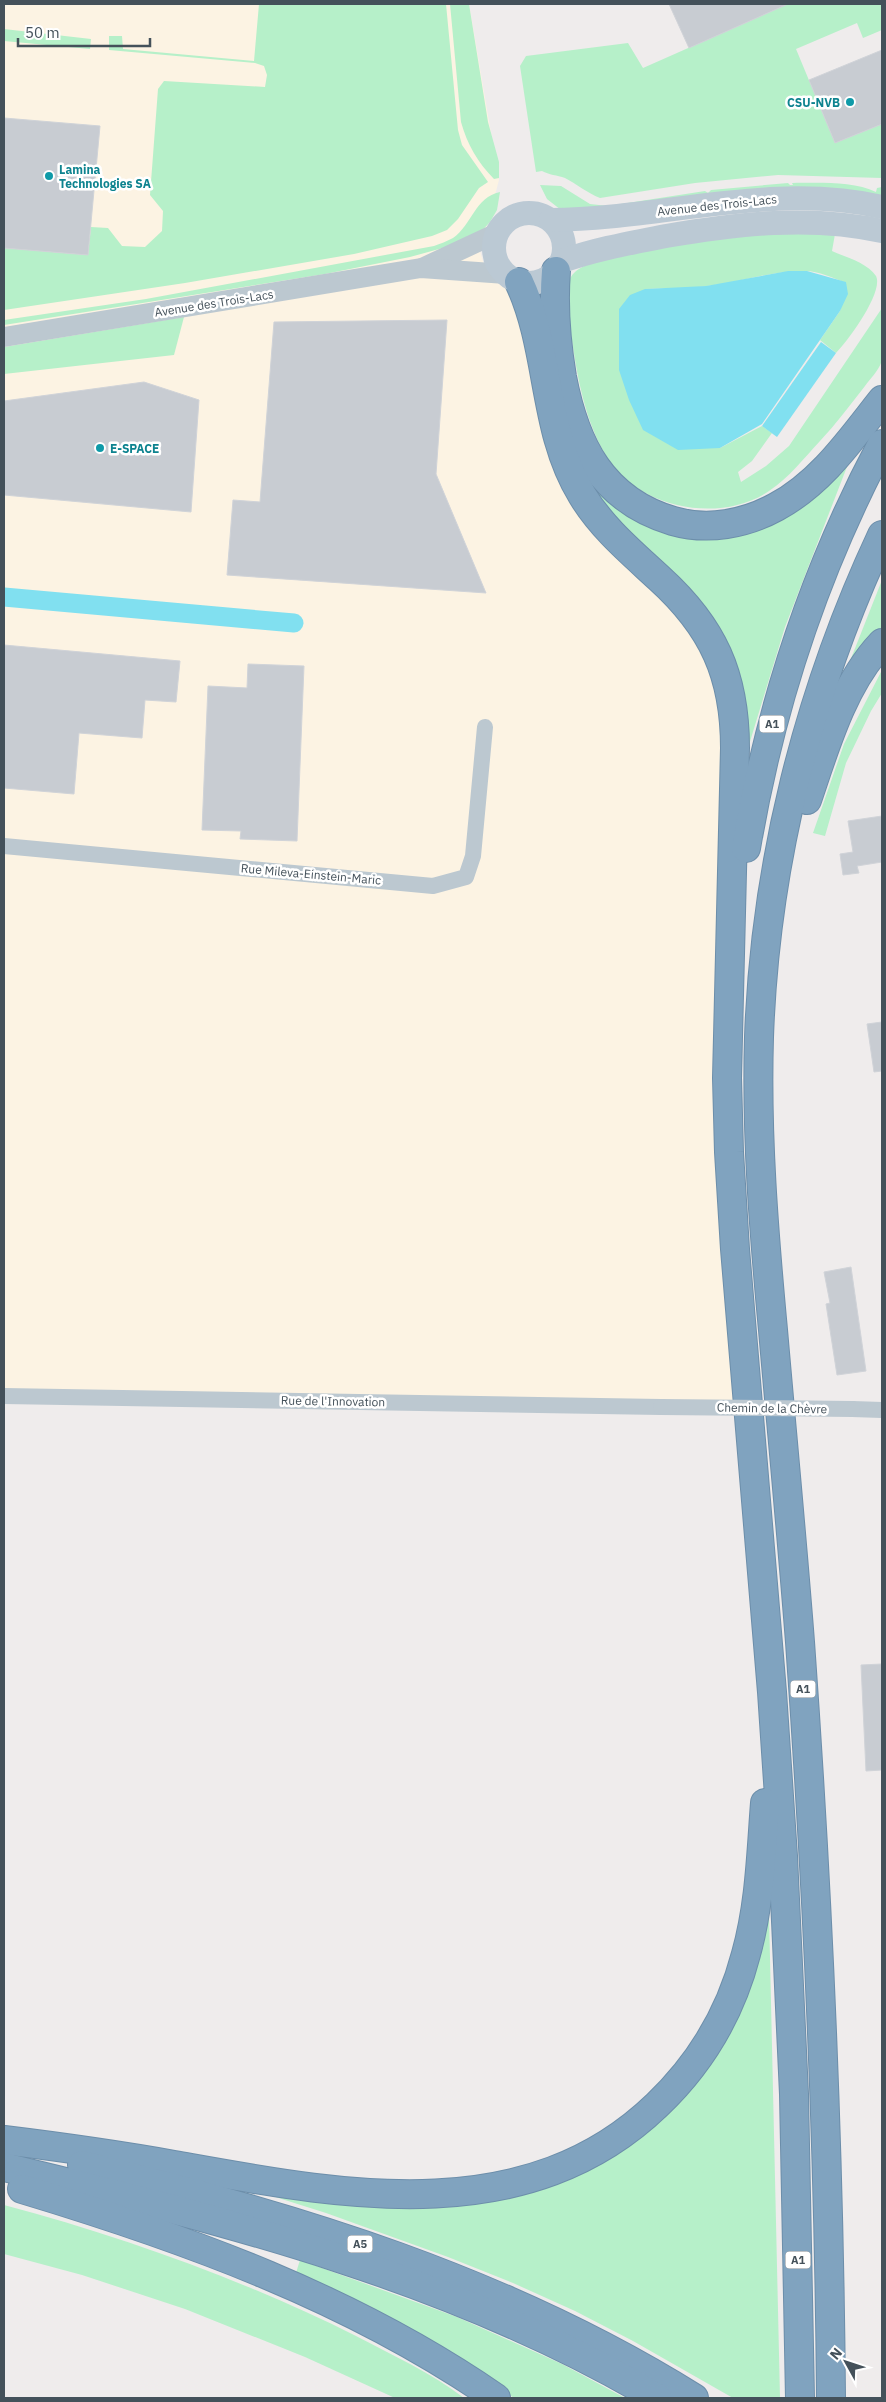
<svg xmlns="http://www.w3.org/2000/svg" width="886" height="2402" font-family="'IBM Plex Sans',sans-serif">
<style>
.commercial{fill:#fcf3e3}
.green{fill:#b6f0c9}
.water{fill:#81e0f0}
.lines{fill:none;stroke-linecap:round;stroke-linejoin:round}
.canal{stroke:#81e0f0;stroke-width:19}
.building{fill:#c8ccd2;stroke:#d0d3d8}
.motorway-casing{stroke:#6c8eaa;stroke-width:30}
.minor{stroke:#bcc8d0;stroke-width:16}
.tertiary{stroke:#bcc8d0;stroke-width:20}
.secondary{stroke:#bbc9d4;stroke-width:24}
.motorway{stroke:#80a3bf;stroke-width:28}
.minor-bridge{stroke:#bcc8d0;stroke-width:16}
.culture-dot{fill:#0f9aa8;stroke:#fff;stroke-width:2}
.labels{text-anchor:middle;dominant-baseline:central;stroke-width:5;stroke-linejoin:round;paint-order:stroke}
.shield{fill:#fff;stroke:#7c858c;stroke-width:1}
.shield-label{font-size:11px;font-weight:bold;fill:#44515a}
.culture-label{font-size:12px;font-weight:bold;fill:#0d838f;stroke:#fff;text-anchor:start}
.street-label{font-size:12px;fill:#44515a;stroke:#fff}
</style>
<rect width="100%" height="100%" fill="#efecec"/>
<path class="commercial" d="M 4,4 L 469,4 L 499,180 L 480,251 L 484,265 L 513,293 L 725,671 L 727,1078 L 749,1408 L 4,1396 Z"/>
<g class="green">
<path d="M 259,4 L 446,4 L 458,130 L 462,145 L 488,182 L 479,188 L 458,219 L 447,230 L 432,236 L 354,254 L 185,283 L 4,310 L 4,248 L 88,255 L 91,227 L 108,228 L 122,246 L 145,247 L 162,231 L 163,211 L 150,195 L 158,89 L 164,81 L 265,87 L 267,75 L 264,66 L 255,63 L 109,50 L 109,36 L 122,36 L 123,49 L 254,61 Z"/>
<path d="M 450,4 L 469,4 L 488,122 L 499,162 L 499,178 L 494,179 C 478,163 467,144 461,122 Z"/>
<path d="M 788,4 L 882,4 L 882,30 L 863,38 L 857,23 L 796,49 L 835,143 L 882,124 L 882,178 L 778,175 L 695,183 L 600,198 C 587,193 577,184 565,178 C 557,175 549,175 542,171 L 536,172 L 520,66 L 526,56 L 628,43 L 643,68 Z"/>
<path d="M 4,29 L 91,39 L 90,49 L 4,41 Z"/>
<path d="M 788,183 L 790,185 L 793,185 L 792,183 C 818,183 853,181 876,192 L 877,188 L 882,187 L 882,197 L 561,210 L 547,199 L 540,185 L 561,186 L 590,204 L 608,206 L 705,191 L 708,193 L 711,190 Z"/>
<path d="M 500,192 L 497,210 L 490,222 L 480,233 L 461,243 L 410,257 L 325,274 L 4,325 L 4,320 L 146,299 L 434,246 C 440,244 447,241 453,238 C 472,225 475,197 500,192 Z"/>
<path d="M 756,234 L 835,234 L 832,251 C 845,257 868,263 876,276 C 884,292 848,341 836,353 L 820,340 L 840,311 L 846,283 C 833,278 819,271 805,271 C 772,270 740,283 707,286 C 686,289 665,288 645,289 L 720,448 L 762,426 L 772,433 L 752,461 L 738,472 L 741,482 L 766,466 L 789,446 L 882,308 C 882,319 885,356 881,363 C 878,371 870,379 865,386 C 850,405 836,424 820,441 C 804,458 789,478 769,491 C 719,525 635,508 605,454 C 585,419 578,380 572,341 C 569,321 558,288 575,272 C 596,252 722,239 756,234 Z"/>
<path d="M 184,317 L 174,355 L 4,374 L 4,347 Z"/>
<path d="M 576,450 L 699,533 L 850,459 L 785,627 L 748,748 L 737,690 L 602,515 Z"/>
<path d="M 882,580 L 882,632 L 856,665 L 850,661 Z"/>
<path d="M 882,670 L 882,693 L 871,711 L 846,763 L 825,836 L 813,833 L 844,744 Z"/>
<path d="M 761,1913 L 769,1914 L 780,2398 L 733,2398 L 633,2341 L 575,2311 L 513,2283 L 448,2257 L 326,2213 L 237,2185 L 476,2198 L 664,2109 Z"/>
<path d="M 4,2205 C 124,2237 244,2280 356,2336 C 392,2355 432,2373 464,2398 L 395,2398 L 305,2357 L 185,2309 L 82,2275 L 4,2254 Z"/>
<path d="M 300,2260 L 457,2317 L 562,2364 L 625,2398 L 514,2398 L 493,2383 L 295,2276 Z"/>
</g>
<g class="water">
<path d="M 788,271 L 807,271 L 846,282 L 848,294 L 840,311 L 762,424 L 720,448 L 678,450 L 643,430 L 629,400 L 619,370 L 619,309 L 630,295 L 645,289 L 706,286 Z"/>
<path d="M 821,342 L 836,353 L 777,437 L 762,426 Z"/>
</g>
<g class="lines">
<path class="canal" d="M 4,597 L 294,623"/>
</g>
<g class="building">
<path d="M 669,4 L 788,4 L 689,48 Z"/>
<path d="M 882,50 L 882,124 L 835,143 L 809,80 Z"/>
<path d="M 4,118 L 100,126 L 88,255 L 4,248 Z"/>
<path d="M 447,320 L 436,474 L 486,593 L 227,575 L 233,500 L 260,502 L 274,322 Z"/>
<path d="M 144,382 L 199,400 L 191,512 L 4,495 L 4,401 Z"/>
<path d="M 4,645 L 180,661 L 176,702 L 145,700 L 142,738 L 79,733 L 74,794 L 4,788 Z"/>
<path d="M 248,664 L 304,666 L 297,841 L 240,839 L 241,831 L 202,830 L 208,686 L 247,688 Z"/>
<path d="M 882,816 L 882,862 L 857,866 L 859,873 L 843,875 L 840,854 L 853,852 L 848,821 Z"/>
<path d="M 882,1022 L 882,1071 L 874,1072 L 867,1024 Z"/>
<path d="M 851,1267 L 866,1371 L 837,1375 L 826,1304 L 830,1303 L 824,1272 Z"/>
<path d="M 882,1664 L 882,1770 L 866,1771 L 861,1665 Z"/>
</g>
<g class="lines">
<g class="motorway-casing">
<g id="motorway">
<path d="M 556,271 C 553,308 556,341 562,377 C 575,445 602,500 673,521 C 708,531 745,524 776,507 C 821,483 851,439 882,400"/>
<path d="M 519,282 C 551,350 542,430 582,495 C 602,528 631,552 659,578 C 713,627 735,675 735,748 L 727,1078 L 729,1152 L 735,1249 L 772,1692 L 783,1856 L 794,2094 L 800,2398"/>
<path d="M 807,800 C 825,747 843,684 882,643"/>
<path d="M 746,848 C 770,707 815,570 882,444"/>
<path d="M 4,2140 C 61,2147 118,2155 174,2165 C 337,2194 524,2233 657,2105 C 700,2064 731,2012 746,1954 C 760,1904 761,1854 765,1803"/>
<path d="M 82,2165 C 295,2216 507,2281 694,2398"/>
<path d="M 4,2167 C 229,2221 456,2279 657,2398"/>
<path d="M 22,2189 C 188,2239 353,2299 496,2398"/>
<path d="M 831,2398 C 829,2146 818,1894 800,1642 C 792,1538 782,1434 773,1330 C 764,1233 756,1135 759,1037 C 765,864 808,693 882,535"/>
</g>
</g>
<g class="minor">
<path d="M 4,846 L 433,886 L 466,877 L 473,856 L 485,727"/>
<path d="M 4,1396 L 661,1407"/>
<path d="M 852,1409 L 882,1410"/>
</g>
<g class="tertiary">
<path d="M 422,268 L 497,233"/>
<path d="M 4,337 L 421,268 L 506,274"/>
</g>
<g class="secondary">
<circle cx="529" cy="248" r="35"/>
<path d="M 551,220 C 662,219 772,182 882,207"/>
<path d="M 562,261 C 596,249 630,243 666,236 C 737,224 810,215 882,231"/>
</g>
<use href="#motorway" class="motorway"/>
<path class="minor-bridge" d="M 661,1407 L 852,1409"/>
</g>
<g class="culture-dot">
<circle cx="850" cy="102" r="5"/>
<circle cx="49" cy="176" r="5"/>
<circle cx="100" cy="448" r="5"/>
</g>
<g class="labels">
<g class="shield">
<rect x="759.5" y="715.5" width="25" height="17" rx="4"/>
<rect x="790.5" y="1680.5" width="25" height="17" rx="4"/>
<rect x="347.5" y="2235.5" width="25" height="17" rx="4"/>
<rect x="785.5" y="2251.5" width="25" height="17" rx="4"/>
</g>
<g class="shield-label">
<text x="772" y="724">A1</text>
<text x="803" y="1689">A1</text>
<text x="360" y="2244">A5</text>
<text x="798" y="2260">A1</text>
</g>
<g class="culture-label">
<text x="840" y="102" text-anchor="end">CSU-NVB</text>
<text x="59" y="169">Lamina<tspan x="59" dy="14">Technologies SA</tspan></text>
<text x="110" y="448">E-SPACE</text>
</g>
<g class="street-label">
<text transform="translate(717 205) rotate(-6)">Avenue des Trois-Lacs</text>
<text transform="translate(214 303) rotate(-9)">Avenue des Trois-Lacs</text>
<text transform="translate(311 874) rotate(5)">Rue Mileva-Einstein-Maric</text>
<text transform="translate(333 1401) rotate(1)">Rue de l'Innovation</text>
<text transform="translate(772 1408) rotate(1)">Chemin de la Chèvre</text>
</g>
</g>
<rect width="886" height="2402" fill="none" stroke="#44515a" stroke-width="10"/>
<g transform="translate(846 2362) rotate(310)" stroke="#ffffff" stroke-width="4" paint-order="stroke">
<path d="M0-4L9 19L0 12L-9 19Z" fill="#44515a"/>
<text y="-8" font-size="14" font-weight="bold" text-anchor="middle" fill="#44515a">N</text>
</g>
<path d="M18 38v8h132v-8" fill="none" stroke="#44515a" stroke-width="2.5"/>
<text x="25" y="38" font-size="15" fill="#44515a" stroke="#ffffff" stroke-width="4" paint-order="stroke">50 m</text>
</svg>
